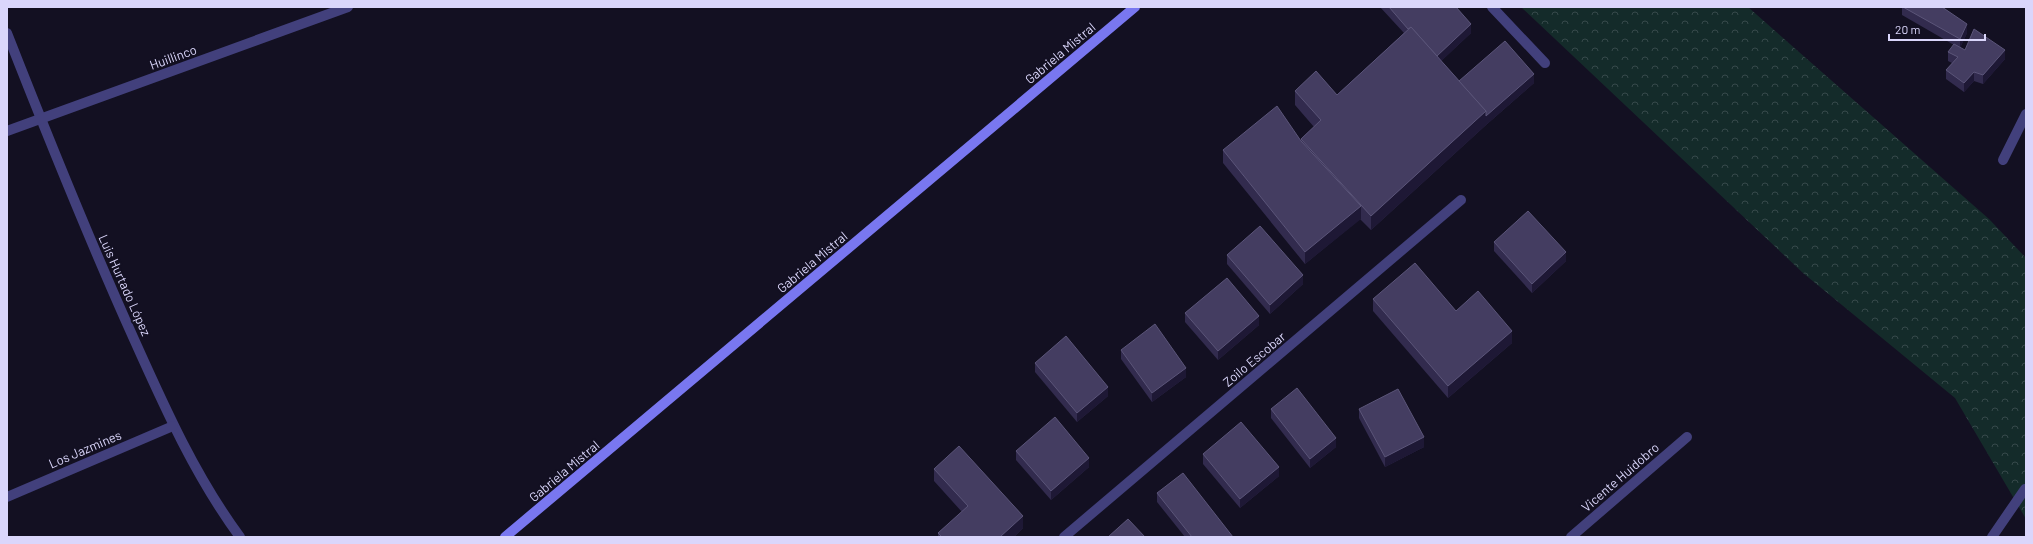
<svg xmlns="http://www.w3.org/2000/svg" width="2033" height="544" font-family="Barlow,sans-serif">
<style>
.forest{fill:url(#forest-crowns)}
.lines{fill:none;stroke-linecap:round;stroke-linejoin:round}
.street{stroke:#42407c;stroke-width:10}
.secondary{stroke:#7977f0;stroke-width:10}
.wall{fill:#322b4e}
.shaded-wall{fill:#1e1835}
.building{fill:#443d61;stroke:#5b5579}
.labels{text-anchor:middle;dominant-baseline:central;stroke-width:4;stroke-linejoin:round;paint-order:stroke}
.street-label{font-size:13px;fill:#dad6fb;stroke:#131022}
</style>
<defs>
<pattern id="forest-crowns" width="20" height="18" patternUnits="userSpaceOnUse"><rect width="20" height="18" fill="#142b2a"/><path d="M2 6a3 3 0 1 1 6 0M12 15a3 3 0 1 1 6 0" fill="none" stroke="#36494a"/></pattern>
</defs>
<rect width="100%" height="100%" fill="#131022"/>
<path class="forest" d="M 1521,7 L 1748,7 L 1989,219 L 2026,258 L 2026,519 L 1955,398 L 1803,273 Z"/>
<g class="lines">
<g class="street">
<path d="M 1492,7 L 1545,63"/>
<path d="M 7,33 C 47,135 88,237 133,337 C 164,406 195,476 240,537"/>
<path d="M 7,131 L 348,7"/>
<path d="M 2003,160 L 2026,114"/>
<path d="M 7,497 L 173,426"/>
<path d="M 1064,537 L 1461,200"/>
<path d="M 1571,537 L 1687,437"/>
<path d="M 1992,537 L 2025,489"/>
</g>
<path class="secondary" d="M 505,537 L 1135,7"/>
</g>
<g class="wall">
<path d="M 1380,7 L 1456,7 L 1471,33 L 1441,61 L 1459,81 L 1534,83 L 1486,125 L 1371,230 L 1360,219 L 1305,264 L 1223,163 L 1223,150 L 1301,141 L 1301,139 L 1314,127 L 1295,105 L 1295,91 L 1337,95 L 1404,33 Z"/>
<path d="M 1902,7 L 1942,7 L 1967,33 L 1960,48 L 1965,50 L 2005,59 L 1983,84 L 1974,81 L 1964,92 L 1946,79 L 1946,70 L 1952,63 L 1948,61 L 1948,52 L 1954,45 L 1902,15 Z"/>
<path d="M 1494,242 L 1566,261 L 1532,293 L 1494,251 Z"/>
<path d="M 1227,255 L 1303,284 L 1270,314 L 1227,264 Z"/>
<path d="M 1373,299 L 1456,311 L 1512,343 L 1448,398 L 1373,311 Z"/>
<path d="M 1185,313 L 1259,325 L 1218,360 L 1185,322 Z"/>
<path d="M 1121,350 L 1186,377 L 1152,402 L 1121,359 Z"/>
<path d="M 1035,363 L 1108,396 L 1077,422 L 1035,372 Z"/>
<path d="M 1271,409 L 1336,447 L 1310,468 L 1271,418 Z"/>
<path d="M 1359,409 L 1424,447 L 1385,467 L 1359,418 Z"/>
<path d="M 1016,451 L 1089,467 L 1051,500 L 1016,460 Z"/>
<path d="M 1203,454 L 1279,476 L 1240,508 L 1203,464 Z"/>
<path d="M 934,469 L 1023,528 L 1014,537 L 938,537 L 938,533 L 962,512 L 934,481 Z"/>
<path d="M 1157,493 L 1233,537 L 1185,537 L 1157,502 Z"/>
</g>
<g class="shaded-wall">
<path d="M 1471,24 L 1471,33 L 1435,67 L 1435,58 Z"/>
<path d="M 1967,24 L 1967,33 L 1960,48 L 1960,39 Z"/>
<path d="M 2005,50 L 2005,59 L 1983,84 L 1983,75 Z"/>
<path d="M 1974,72 L 1974,81 L 1964,92 L 1964,83 Z"/>
<path d="M 1534,74 L 1534,83 L 1486,125 L 1486,116 Z"/>
<path d="M 1486,111 L 1486,125 L 1371,230 L 1371,216 Z"/>
<path d="M 1361,206 L 1361,219 L 1305,264 L 1305,252 Z"/>
<path d="M 1566,252 L 1566,261 L 1532,293 L 1532,284 Z"/>
<path d="M 1303,275 L 1303,284 L 1270,314 L 1270,305 Z"/>
<path d="M 1259,316 L 1259,325 L 1218,360 L 1218,351 Z"/>
<path d="M 1512,331 L 1512,343 L 1448,398 L 1448,386 Z"/>
<path d="M 1186,368 L 1186,377 L 1152,402 L 1152,393 Z"/>
<path d="M 1108,387 L 1108,396 L 1077,422 L 1077,413 Z"/>
<path d="M 1424,437 L 1424,447 L 1385,467 L 1385,457 Z"/>
<path d="M 1336,438 L 1336,447 L 1310,468 L 1310,459 Z"/>
<path d="M 1089,458 L 1089,467 L 1051,500 L 1051,491 Z"/>
<path d="M 1279,467 L 1279,476 L 1240,508 L 1240,499 Z"/>
<path d="M 1023,516 L 1023,528 L 1014,537 L 1000,537 Z"/>
</g>
<g class="building">
<path d="M 1389,7 L 1456,7 L 1471,24 L 1437,56 L 1411,27 L 1408,29 Z"/>
<path d="M 1903,7 L 1942,7 L 1967,24 L 1960,39 Z"/>
<path d="M 1411,27 L 1486,111 L 1371,216 L 1301,139 L 1321,120 L 1295,91 L 1316,71 L 1337,95 Z"/>
<path d="M 1974,29 L 2005,50 L 1983,75 L 1974,72 L 1964,83 L 1946,70 L 1958,57 L 1948,52 L 1954,44 L 1965,50 Z"/>
<path d="M 1505,41 L 1534,74 L 1486,116 L 1486,111 L 1459,81 Z"/>
<path d="M 1277,106 L 1301,141 L 1361,206 L 1305,252 L 1223,150 Z"/>
<path d="M 1528,211 L 1566,252 L 1532,284 L 1494,242 Z"/>
<path d="M 1260,226 L 1303,275 L 1270,305 L 1227,255 Z"/>
<path d="M 1415,263 L 1456,311 L 1478,291 L 1512,331 L 1448,386 L 1373,299 Z"/>
<path d="M 1227,278 L 1259,316 L 1218,351 L 1185,313 Z"/>
<path d="M 1155,324 L 1186,368 L 1152,393 L 1121,350 Z"/>
<path d="M 1066,336 L 1108,387 L 1077,413 L 1035,363 Z"/>
<path d="M 1297,388 L 1336,438 L 1310,459 L 1271,409 Z"/>
<path d="M 1398,389 L 1424,437 L 1385,457 L 1359,409 Z"/>
<path d="M 1055,417 L 1089,458 L 1051,491 L 1016,451 Z"/>
<path d="M 1241,422 L 1279,467 L 1240,499 L 1203,454 Z"/>
<path d="M 959,446 L 1023,516 L 1000,537 L 942,537 L 938,533 L 968,506 L 934,469 Z"/>
<path d="M 1183,473 L 1233,537 L 1192,537 L 1157,493 Z"/>
<path d="M 1128,519 L 1145,537 L 1108,537 Z"/>
</g>
<g class="labels">
<g class="street-label">
<text transform="translate(1060 53) rotate(-40)">Gabriela Mistral</text>
<text transform="translate(173 57) rotate(-20)">Huillinco</text>
<text transform="translate(812 262) rotate(-40)">Gabriela Mistral</text>
<text transform="translate(125 285) rotate(66)">Luis Hurtado López</text>
<text transform="translate(1254 359) rotate(-40)">Zoilo Escobar</text>
<text transform="translate(85 449) rotate(-23)">Los Jazmines</text>
<text transform="translate(564 471) rotate(-40)">Gabriela Mistral</text>
<text transform="translate(1620 477) rotate(-41)">Vicente Huidobro</text>
</g>
</g>
<rect width="2033" height="544" fill="none" stroke="#dad6fb" stroke-width="16"/>
<path d="M1889 34v6h96v-6" fill="none" stroke="#dad6fb" stroke-width="2"/>
<text x="1895" y="34" font-size="12" fill="#dad6fb" stroke="#131022" stroke-width="3" paint-order="stroke">20 m</text>
</svg>
